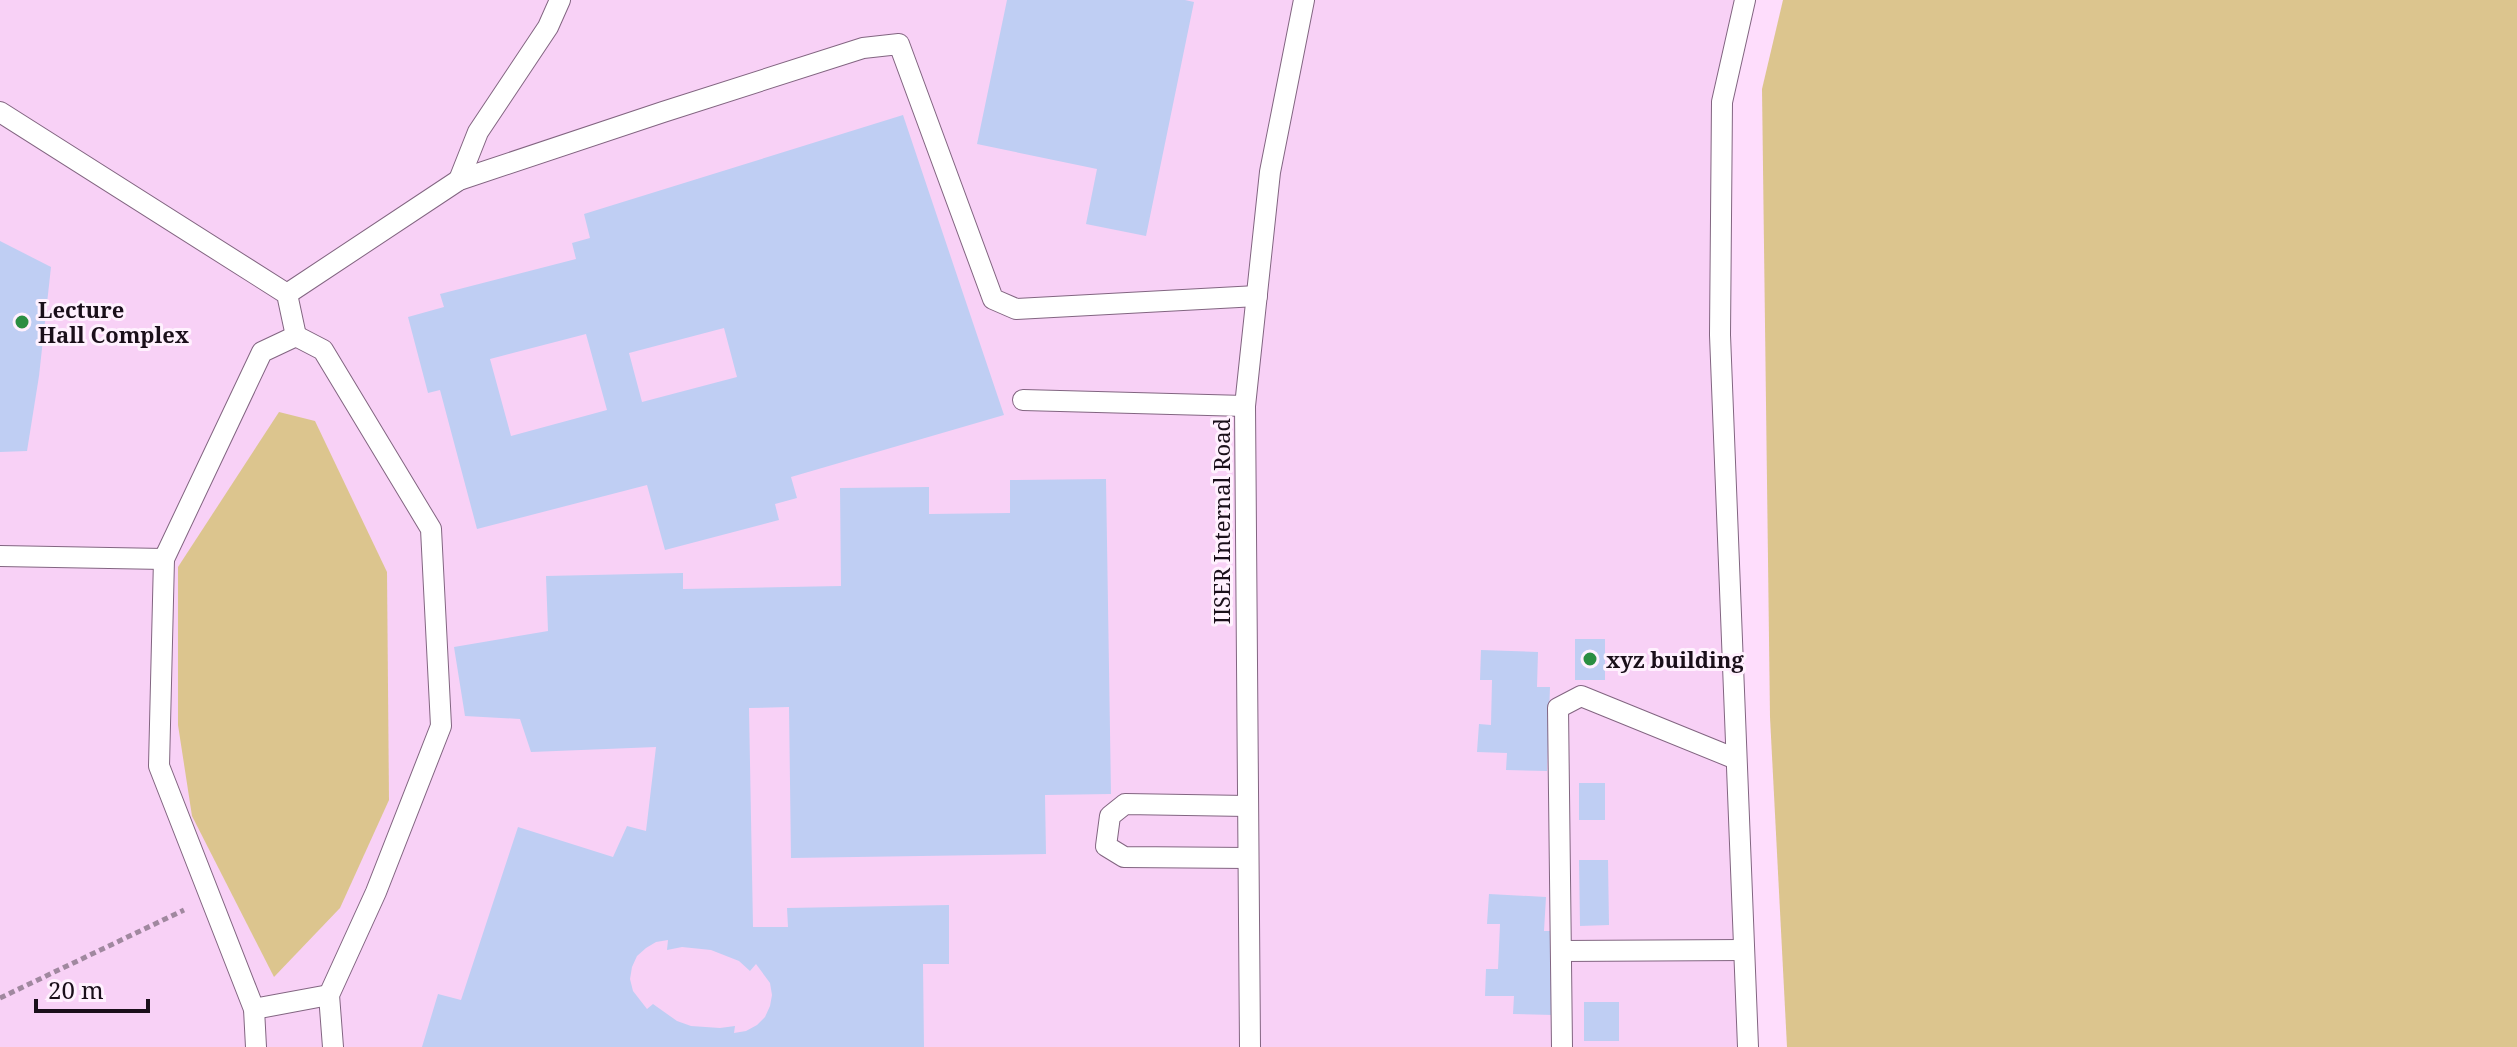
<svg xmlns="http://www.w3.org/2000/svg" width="2517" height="1047" font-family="'Noto Serif',serif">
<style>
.built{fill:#f8d1f6}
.green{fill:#dcc58e}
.building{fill:#bfcef3;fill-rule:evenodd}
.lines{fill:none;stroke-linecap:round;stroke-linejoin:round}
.service-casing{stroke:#826581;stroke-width:22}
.path{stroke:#a0889f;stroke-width:5;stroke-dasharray:6 4;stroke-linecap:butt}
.service{stroke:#fff;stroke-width:20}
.poi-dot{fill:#2b8e42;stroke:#fff1fe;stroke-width:3}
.labels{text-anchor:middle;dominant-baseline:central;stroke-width:6;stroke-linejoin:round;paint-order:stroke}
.poi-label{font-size:22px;font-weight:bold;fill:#1a0f1a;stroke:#fff1fe;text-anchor:start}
.street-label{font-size:22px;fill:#1a0f1a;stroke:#fff1fe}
</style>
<rect width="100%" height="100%" fill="#feddfc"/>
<path class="built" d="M 0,0 L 1740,0 L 1722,102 L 1755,1047 L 0,1047 Z"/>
<g class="green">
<path d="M 1783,0 L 2517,0 L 2517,1047 L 1787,1047 L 1770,717 L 1762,89 Z"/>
<path d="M 279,412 L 315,421 L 387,572 L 389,800 L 340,908 L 274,977 L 192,816 L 178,725 L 178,567 Z"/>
</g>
<g class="building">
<path d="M 1007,0 L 1185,0 L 1194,2 L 1146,236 L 1086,224 L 1097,169 L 977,144 Z"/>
<path d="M 903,115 L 1004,415 L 791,477 L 797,498 L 775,504 L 779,520 L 665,550 L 647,485 L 477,529 L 440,390 L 428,393 L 408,317 L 444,307 L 440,294 L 576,259 L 572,243 L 590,238 L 584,214 ZM 724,328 L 737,377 L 642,402 L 629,353 ZM 586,334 L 607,410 L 511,436 L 490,359 Z"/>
<path d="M 0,241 L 51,267 L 39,376 L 27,451 L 0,452 Z"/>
<path d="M 1106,479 L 1111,794 L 1045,795 L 1046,854 L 791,858 L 789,707 L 749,708 L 753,927 L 788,927 L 787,908 L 949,905 L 949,964 L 923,964 L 924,1047 L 422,1047 L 438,994 L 461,1000 L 518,827 L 613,857 L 627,826 L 646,831 L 656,747 L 531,752 L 520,719 L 465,716 L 454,647 L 548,631 L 546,576 L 683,573 L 683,589 L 841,586 L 840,488 L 929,487 L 929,514 L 1010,513 L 1010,480 ZM 668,940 L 667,950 L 682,947 L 711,950 L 739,961 L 750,971 L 756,964 L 770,983 L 772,995 L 770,1006 L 765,1017 L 757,1025 L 746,1031 L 734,1033 L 735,1026 L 720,1028 L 691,1026 L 677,1021 L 653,1004 L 647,1009 L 633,991 L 630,979 L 632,967 L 637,956 L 646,948 L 656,942 Z"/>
<rect x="1575" y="639" width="30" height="41"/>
<path d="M 1481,650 L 1538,652 L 1537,687 L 1550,687 L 1547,771 L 1506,770 L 1507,753 L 1477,752 L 1479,724 L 1491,725 L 1492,680 L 1480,680 Z"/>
<rect x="1579" y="783" width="26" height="37"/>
<path d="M 1579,860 L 1608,860 L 1609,925 L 1580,926 Z"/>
<path d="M 1489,894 L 1546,897 L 1544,931 L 1557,931 L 1554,1015 L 1513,1014 L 1514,996 L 1485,996 L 1486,969 L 1498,969 L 1500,924 L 1487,924 Z"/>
<rect x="1584" y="1002" width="35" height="39"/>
</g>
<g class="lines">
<g class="service-casing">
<g id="service">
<path d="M 1745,0 L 1722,102 L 1720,335 L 1748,1047"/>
<path d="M 0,112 L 287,294 L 296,336"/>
<path d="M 459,180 L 478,132 L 548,27 L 560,0"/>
<path d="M 287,294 L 459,180 L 663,112 L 863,48 L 899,44 L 993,299 L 1016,309 L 1257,296"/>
<path d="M 296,336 L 323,350 L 431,529 L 441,726 L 376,892 L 329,995 L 333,1047"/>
<path d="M 1023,400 L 1245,406"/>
<path d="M 0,556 L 164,559 L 262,352 L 296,336"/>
<path d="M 164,559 L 159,766 L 254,1009 L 256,1047"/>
<path d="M 1247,806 L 1125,804 L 1110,816 L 1106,846 L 1124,857 L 1248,858"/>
<path d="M 1561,951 L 1744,950"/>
<path d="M 254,1009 L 329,995"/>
<path d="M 1250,1047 L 1245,406 L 1270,172 L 1304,0"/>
<path d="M 1562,1047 L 1558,708 L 1581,696 L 1736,759"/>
</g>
</g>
<path class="path" d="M 0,998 L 184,910"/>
<use href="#service" class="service"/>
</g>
<g class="poi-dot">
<circle cx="22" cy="322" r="8"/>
<circle cx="1590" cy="659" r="8"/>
</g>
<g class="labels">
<g class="poi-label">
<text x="38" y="309">Lecture<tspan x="38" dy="25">Hall Complex</tspan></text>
<text x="1606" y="659">xyz building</text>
</g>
<g class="street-label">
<text transform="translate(1221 521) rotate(-90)">IISER Internal Road</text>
</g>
</g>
<path d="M36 999v12h112v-12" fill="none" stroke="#1a0f1a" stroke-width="4"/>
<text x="48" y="999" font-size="24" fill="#1a0f1a" stroke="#fff1fe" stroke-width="6" paint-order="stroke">20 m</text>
</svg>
